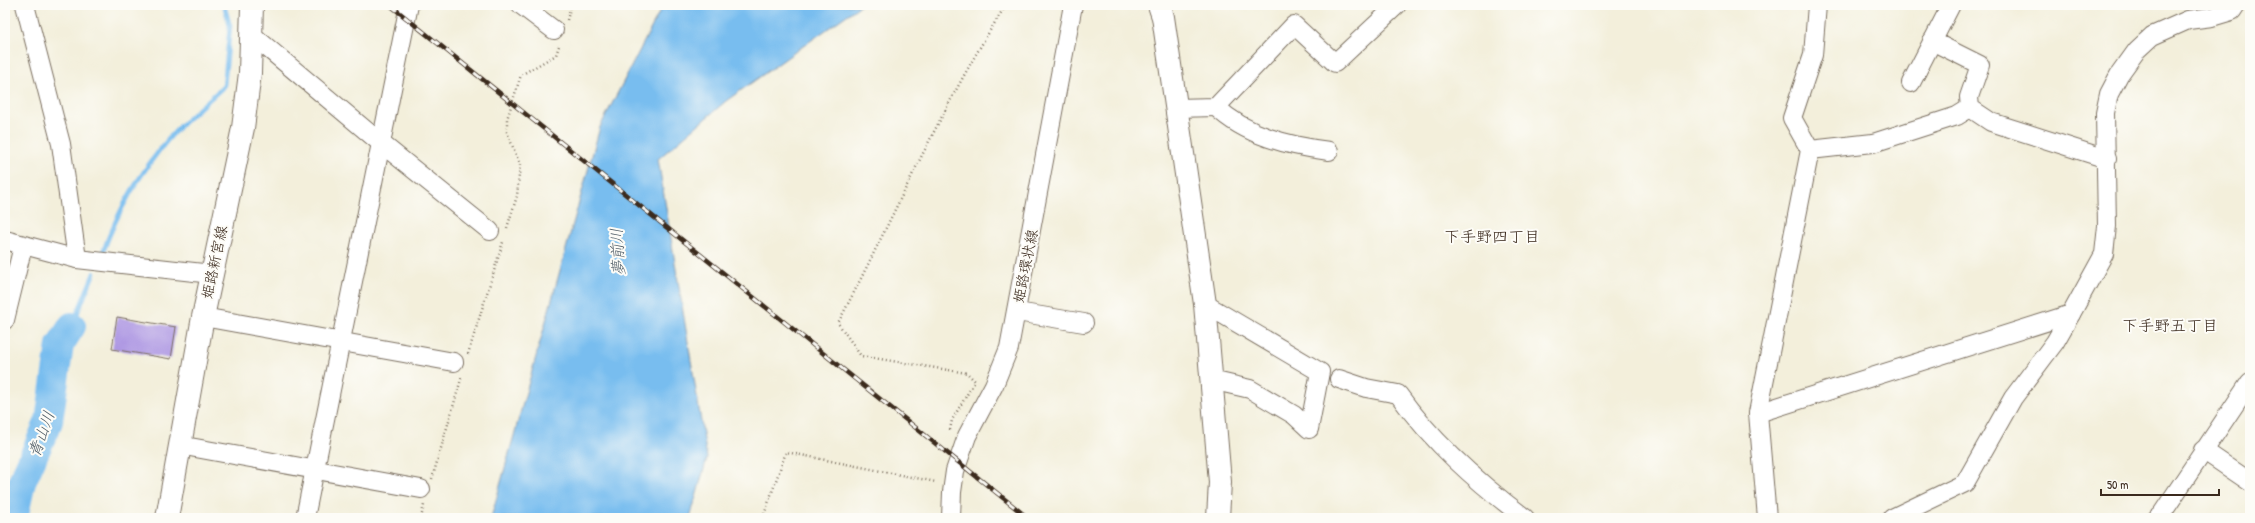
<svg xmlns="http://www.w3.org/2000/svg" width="2255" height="523" font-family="'Patrick Hand','Klee One',sans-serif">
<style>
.water{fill:#78bdef;stroke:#5a7486}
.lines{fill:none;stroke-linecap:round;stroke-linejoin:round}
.stream{stroke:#78bdef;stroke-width:4.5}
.river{stroke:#78bdef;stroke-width:28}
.building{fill:#ae98e3}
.minor-casing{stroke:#7b6f60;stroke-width:20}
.major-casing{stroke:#7b6f60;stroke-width:24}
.path{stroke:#7b6f60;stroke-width:2.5;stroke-dasharray:1 3;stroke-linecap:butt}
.minor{stroke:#fff;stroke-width:18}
.major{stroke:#fff;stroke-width:22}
.rail-casing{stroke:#3b2a1e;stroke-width:4.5}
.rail{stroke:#fdfcf7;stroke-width:3;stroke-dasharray:9;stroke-linecap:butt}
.labels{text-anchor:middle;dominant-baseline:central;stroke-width:4;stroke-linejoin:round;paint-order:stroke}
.street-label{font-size:15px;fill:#3b2a1e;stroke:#fdfcf7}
.neighbourhood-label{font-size:16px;fill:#3b2a1e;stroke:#fdfcf7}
.water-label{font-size:16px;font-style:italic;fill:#505d67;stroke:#fdfcf7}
</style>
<rect width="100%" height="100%" fill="#fdfcf7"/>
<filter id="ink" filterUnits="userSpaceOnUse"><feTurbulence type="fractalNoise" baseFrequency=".025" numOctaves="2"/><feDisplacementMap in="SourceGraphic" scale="8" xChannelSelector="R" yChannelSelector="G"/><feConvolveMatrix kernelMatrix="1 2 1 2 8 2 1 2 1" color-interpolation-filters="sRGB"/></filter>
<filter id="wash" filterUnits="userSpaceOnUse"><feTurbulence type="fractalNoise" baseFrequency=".012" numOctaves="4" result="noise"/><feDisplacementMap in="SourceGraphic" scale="16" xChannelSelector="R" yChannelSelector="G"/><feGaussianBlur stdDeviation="0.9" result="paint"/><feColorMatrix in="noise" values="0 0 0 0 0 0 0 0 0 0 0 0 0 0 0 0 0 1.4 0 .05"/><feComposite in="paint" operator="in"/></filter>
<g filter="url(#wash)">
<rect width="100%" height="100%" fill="#f3efdb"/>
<path class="water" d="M 663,5 L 861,5 L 726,101 L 658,159 L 707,458 L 690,518 L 491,518 L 600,127 Z"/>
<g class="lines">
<g class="stream">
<path d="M 103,252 C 118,210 142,170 171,136 C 187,118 207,102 224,86 L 230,26 L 224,5"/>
<path d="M 72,326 L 94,273"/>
</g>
<path class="river" d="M 14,518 L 22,482 L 49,421 L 60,345 L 72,326"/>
</g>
<g id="blocks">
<path class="building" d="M 117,317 L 176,327 L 171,359 L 112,349 Z"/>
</g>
</g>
<g filter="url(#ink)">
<use href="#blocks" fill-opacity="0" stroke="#7b6f60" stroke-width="1"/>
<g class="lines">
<g class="minor-casing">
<g id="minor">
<path d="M 25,5 L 61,144 L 77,259"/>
<path d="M 521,5 L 554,30"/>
<path d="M 251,34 L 382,144 L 490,231"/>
<path d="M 1932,41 L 1980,65 L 1969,97 L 1970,108 L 1991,122 L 2107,159"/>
<path d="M 1911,83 L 1951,5"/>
<path d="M 1216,107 C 1246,136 1290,146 1329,151"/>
<path d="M 1176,108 L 1216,107 L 1294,25 L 1335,63 L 1397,5"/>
<path d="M 1810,150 L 1873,143 L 1957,116 L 1970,108"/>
<path d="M 5,240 L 77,259 L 212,274"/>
<path d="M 1205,304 L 1320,372 L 1309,429 L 1294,415 L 1250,389 L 1211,380"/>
<path d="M 1017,312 L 1084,323"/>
<path d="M 203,317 L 454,362"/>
<path d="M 5,320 L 23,246"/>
<path d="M 1339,379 L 1366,388 L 1398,394 C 1433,443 1477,482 1525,518"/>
<path d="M 1758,413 L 2071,314 L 2104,254 L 2107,226 L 2105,113 L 2109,94 L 2119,75 L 2137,50 L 2152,36 L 2188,20 L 2212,17 L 2232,11 L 2236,5"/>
<path d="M 179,445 L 421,489"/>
<path d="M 2203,450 L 2250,482"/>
<path d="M 305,518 L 409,5"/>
<path d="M 951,518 L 952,492 L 955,471 L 967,436 L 994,385 L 1009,348 L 1073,5"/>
<path d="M 1767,518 L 1758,413 L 1810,150 L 1792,118 L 1813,55 L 1817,5"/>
<path d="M 1892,518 L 1965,483 L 2013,398 L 2055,342 L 2071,314"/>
<path d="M 2157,518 L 2161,515 L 2250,382"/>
</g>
</g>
<g class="major-casing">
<g id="major">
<path d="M 1159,5 L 1163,17 L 1205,304 L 1220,482 L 1218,518"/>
<path d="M 167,518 L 203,317 L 243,128 L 250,73 L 252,5"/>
</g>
</g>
<g class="path">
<path d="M 567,20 L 571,5"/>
<path d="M 507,228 L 517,196 L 520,165 L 507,132 L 507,119 L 521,75 L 556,55 L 559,46"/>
<path d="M 468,354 L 503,242"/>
<path d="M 950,430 L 952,420 L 975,381 L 967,373 L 861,356 L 838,323 C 894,217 941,106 1006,5"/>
<path d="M 432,479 L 462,376"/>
<path d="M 421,518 L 424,505"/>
<path d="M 763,518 L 786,452 L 936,482"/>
</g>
<use href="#minor" class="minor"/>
<use href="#major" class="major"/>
<g class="rail-casing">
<path id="rail" d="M 390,5 L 1028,518"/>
</g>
<use href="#rail" class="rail"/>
</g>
</g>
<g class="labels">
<g class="street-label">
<text transform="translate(214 262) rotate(-78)">姫路新宮線</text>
<text transform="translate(1025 266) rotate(-79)">姫路環状線</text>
</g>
<g class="neighbourhood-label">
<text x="1492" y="236">下手野四丁目</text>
<text x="2170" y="325">下手野五丁目</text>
</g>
<g class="water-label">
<text transform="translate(617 252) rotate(-93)">夢前川</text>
<text transform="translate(41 434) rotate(-70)">青山川</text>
</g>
</g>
<rect width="2255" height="523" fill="none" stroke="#fdfcf7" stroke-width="20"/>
<path d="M2101 489v6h118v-6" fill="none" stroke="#3b2a1e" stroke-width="2"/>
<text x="2107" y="489" font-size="12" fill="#3b2a1e" stroke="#fdfcf7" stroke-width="3" paint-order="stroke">50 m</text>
</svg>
